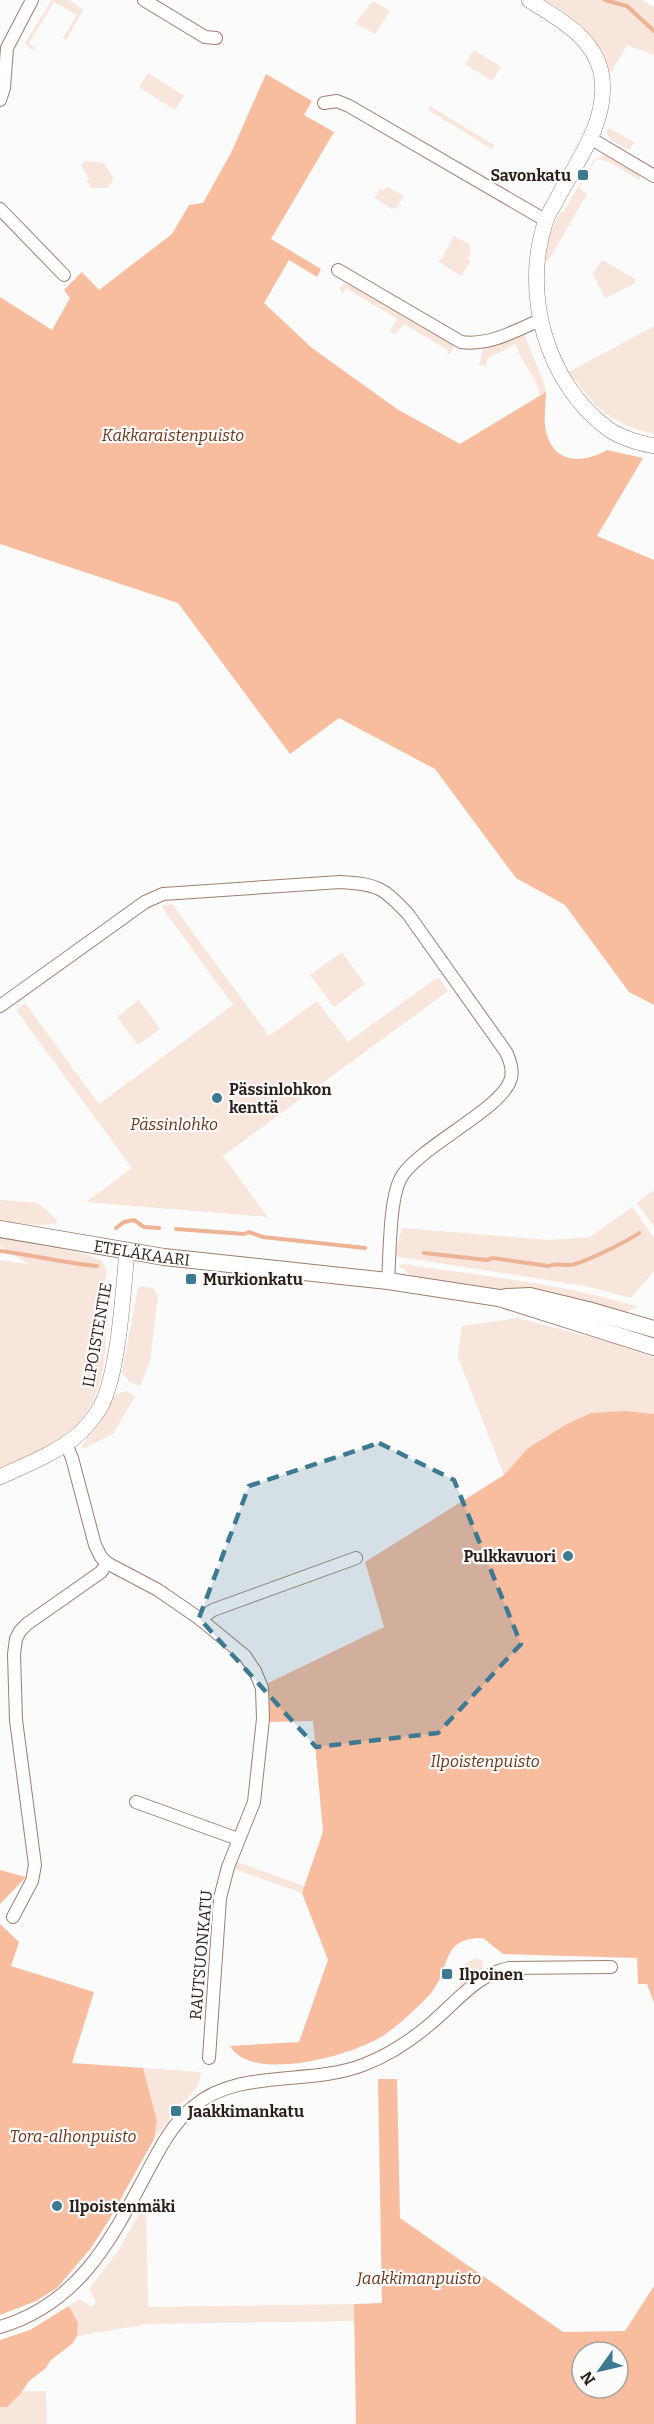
<svg xmlns="http://www.w3.org/2000/svg" width="654" height="2424" font-family="Bitter,serif">
<style>
.green{fill:#f8e5db}
.forest{fill:#f8bd9f;fill-rule:evenodd}
.lines{fill:none;stroke-linecap:round;stroke-linejoin:round}
.stream{stroke:#eeb395;stroke-width:4}
.minor-casing{stroke:#9e7e6e;stroke-width:14}
.tertiary-casing{stroke:#9e7e6e;stroke-width:16}
.secondary-casing{stroke:#9e7e6e;stroke-width:18}
.minor{stroke:#fff;stroke-width:12}
.tertiary{stroke:#fff;stroke-width:15}
.secondary{stroke:#fff;stroke-width:16}
.marked{fill:#3e7992;fill-opacity:0.2;stroke:#3e7992;stroke-width:4.5;stroke-dasharray:12 8;stroke-linejoin:round}
.poi-dot{fill:#3e7992;stroke:#fbfbfb;stroke-width:2}
.labels{text-anchor:middle;dominant-baseline:central;stroke-width:4.5;stroke-linejoin:round;paint-order:stroke}
.poi-label{font-size:16px;font-weight:bold;fill:#2c1f19;stroke:#fbfbfb;text-anchor:start}
.park-label{font-size:16px;font-style:italic;fill:#6a3415;stroke:#fbfbfb}
.street-label{font-size:16px;fill:#2c1f19;stroke:#fbfbfb}
</style>
<rect width="100%" height="100%" fill="#fbfbfb"/>
<g class="green">
<path d="M 52,0 L 69,0 L 83,10 L 66,40 L 63,38 L 77,15 L 54,2 L 29,43 L 35,48 L 32,50 L 25,43 Z"/>
<path d="M 545,0 L 641,0 L 654,7 L 654,55 L 627,45 L 609,75 C 600,36 578,20 545,0 Z"/>
<path d="M 373,1 L 390,11 L 375,34 L 355,23 Z"/>
<path d="M 474,50 L 501,67 L 492,81 L 465,64 Z"/>
<path d="M 148,73 L 184,96 L 175,110 L 139,87 Z"/>
<path d="M 430,106 L 494,145 L 492,149 L 428,110 Z"/>
<path d="M 609,128 L 634,142 L 630,150 L 611,140 L 606,133 Z"/>
<path d="M 606,154 L 640,173 L 640,180 L 609,162 L 599,159 L 595,161 L 579,188 L 587,194 L 548,261 L 545,260 L 550,232 L 560,212 L 563,213 L 594,160 Z"/>
<path d="M 84,161 L 104,163 L 114,179 L 107,188 L 92,188 L 87,182 L 89,178 L 81,165 Z"/>
<path d="M 387,187 L 404,196 L 397,207 L 392,209 L 375,198 L 380,189 L 383,190 Z"/>
<path d="M 454,236 L 469,244 L 471,252 L 468,257 L 470,262 L 461,276 L 439,262 Z"/>
<path d="M 602,260 L 635,279 L 635,283 L 605,298 L 593,274 Z"/>
<path d="M 346,282 L 455,345 L 449,354 L 447,354 L 449,351 L 404,324 L 394,335 L 390,331 L 397,319 L 346,288 L 342,294 L 340,288 Z"/>
<path d="M 654,326 L 654,434 C 607,422 598,409 569,372 Z"/>
<path d="M 523,332 L 544,383 L 546,392 L 539,395 C 541,382 520,362 516,344 L 488,358 L 486,366 L 479,365 L 483,348 Z"/>
<path d="M 172,904 L 269,1036 L 317,1001 L 348,1042 L 438,977 L 448,991 L 223,1156 L 268,1217 L 86,1202 L 132,1168 L 16,1010 L 25,1003 L 99,1104 L 233,1005 L 161,906 Z"/>
<path d="M 342,952 L 365,984 L 334,1007 L 310,975 Z"/>
<path d="M 139,1000 L 160,1029 L 138,1045 L 117,1017 Z"/>
<path d="M 654,1190 L 654,1227 L 637,1203 Z"/>
<path d="M 0,1200 L 38,1203 L 57,1220 L 56,1224 L 36,1225 L 0,1221 Z"/>
<path d="M 632,1207 L 654,1238 L 654,1271 L 631,1298 L 586,1286 L 400,1257 L 395,1254 L 402,1228 L 549,1240 L 590,1237 Z"/>
<path d="M 0,1238 L 86,1254 L 102,1261 L 107,1271 L 104,1285 L 108,1285 C 103,1342 115,1399 62,1437 C 44,1450 20,1458 0,1468 L 0,1260 L 28,1264 L 0,1246 Z"/>
<path d="M 402,1264 C 481,1276 562,1283 638,1307 L 626,1312 L 618,1312 L 541,1295 L 412,1276 L 399,1266 Z"/>
<path d="M 141,1286 L 153,1288 L 158,1296 L 150,1361 L 140,1386 L 130,1382 L 122,1373 L 138,1288 Z"/>
<path d="M 518,1318 L 612,1343 L 654,1358 L 654,1414 L 626,1411 L 591,1413 L 567,1424 L 528,1448 L 504,1475 L 458,1357 L 462,1326 Z"/>
<path d="M 126,1391 L 135,1396 L 113,1434 L 83,1449 L 82,1446 L 101,1422 L 115,1395 Z"/>
<path d="M 237,1862 L 304,1886 L 302,1893 L 234,1869 Z"/>
<path d="M 475,1958 L 482,1960 L 483,1969 L 459,1987 L 465,1964 Z"/>
<path d="M 143,2068 L 201,2072 C 199,2094 184,2099 169,2113 L 171,2117 L 154,2139 L 157,2121 Z"/>
<path d="M 146,2202 L 148,2307 L 354,2304 L 354,2321 L 148,2324 L 77,2336 L 78,2323 L 69,2306 L 79,2299 L 92,2307 L 96,2302 L 89,2289 L 118,2251 Z"/>
<path d="M 46,2391 L 47,2424 L 0,2424 L 0,2392 Z"/>
</g>
<g class="forest">
<path d="M 266,74 L 312,101 L 304,115 L 334,132 L 271,239 L 321,269 L 317,277 L 289,260 L 264,303 L 312,348 L 397,409 L 460,444 L 546,392 C 546,405 543,419 546,431 C 553,464 583,464 607,450 L 643,458 L 597,536 L 654,560 L 654,1005 L 629,992 L 565,905 L 516,878 L 435,769 L 339,718 L 290,754 L 178,603 L 0,544 L 0,297 L 52,330 L 70,298 L 64,290 L 82,272 L 99,290 L 172,234 L 189,205 L 203,203 L 231,153 Z"/>
<path d="M 626,1411 L 654,1414 L 654,2003 L 647,1984 L 638,1984 L 637,1958 L 503,1954 L 483,1938 C 440,1938 452,1966 432,1992 C 425,2000 416,2008 409,2015 C 401,2022 393,2029 384,2035 C 355,2055 252,2084 230,2046 L 299,2042 L 328,1960 L 302,1893 L 323,1832 L 313,1721 L 269,1722 L 266,1684 L 384,1627 L 365,1562 L 504,1475 L 528,1448 L 567,1424 L 591,1413 Z"/>
<path d="M 0,1870 L 26,1877 L 0,1904 Z"/>
<path d="M 0,1924 L 19,1942 L 11,1966 L 94,1992 L 72,2063 L 143,2068 L 157,2121 L 154,2139 L 109,2220 L 91,2248 L 57,2288 L 36,2301 L 0,2315 Z"/>
<path d="M 378,2079 L 397,2079 L 400,2218 L 563,2332 L 625,2331 L 654,2286 L 654,2424 L 356,2424 L 354,2304 L 382,2303 ZM 582,2352 L 618,2352 L 618,2388 L 582,2388 Z"/>
<path d="M 69,2306 L 78,2323 L 77,2336 L 73,2343 L 50,2361 L 46,2368 L 29,2381 L 21,2393 L 7,2407 L 0,2407 L 0,2340 L 30,2330 Z"/>
</g>
<g class="lines">
<g class="stream">
<path d="M 605,0 L 627,6 L 654,31"/>
<path d="M 116,1228 L 124,1222 L 134,1220 L 144,1227 L 159,1228"/>
<path d="M 176,1229 L 244,1234 L 249,1232 L 263,1237 L 365,1248"/>
<path d="M 0,1251 C 33,1255 64,1263 97,1266"/>
<path d="M 424,1253 L 487,1260 L 493,1258 L 548,1266 C 558,1262 565,1267 575,1264 C 589,1260 628,1241 639,1233"/>
</g>
<g class="minor-casing">
<g id="minor">
<path d="M 144,0 L 205,37 L 216,38"/>
<path d="M 0,100 L 4,88 L 7,48 L 32,0"/>
<path d="M 324,103 L 337,101 L 349,106 L 545,220"/>
<path d="M 590,138 L 654,176"/>
<path d="M 0,209 L 64,275"/>
<path d="M 338,270 L 461,342 C 489,346 515,331 540,320"/>
<path d="M 0,1006 L 145,902 L 163,894 L 340,882 C 377,884 383,887 408,914 L 506,1052 C 510,1060 513,1069 511,1078 C 504,1108 422,1145 402,1176 C 389,1196 390,1255 388,1281"/>
<path d="M 66,1444 L 72,1458 L 95,1545 L 101,1557 L 107,1563 L 158,1590 L 200,1619 L 245,1656 L 255,1671 L 262,1688 L 263,1719 L 254,1802 L 228,1867 L 220,1898 L 209,2058"/>
<path d="M 200,1619 L 213,1610 L 356,1558"/>
<path d="M 136,1802 L 238,1839"/>
<path d="M 13,1917 L 32,1881 L 35,1865 L 16,1720 L 14,1654 L 16,1639 L 20,1631 L 27,1624 L 101,1572 L 107,1563"/>
<path d="M 0,2327 C 77,2304 109,2244 144,2178 C 158,2152 170,2126 193,2107 C 237,2068 309,2086 363,2065 C 387,2056 410,2041 429,2025 C 455,2004 475,1975 509,1968 L 611,1967"/>
</g>
</g>
<g class="tertiary-casing">
<g id="tertiary">
<path d="M 529,0 C 557,18 593,36 601,72 C 610,117 580,157 559,195 C 555,204 548,213 545,223 C 522,294 546,382 607,428 C 619,437 639,443 654,446"/>
<path d="M 0,1477 C 25,1465 52,1455 74,1438 C 84,1430 94,1418 101,1406 C 119,1371 123,1292 127,1251"/>
</g>
</g>
<g class="secondary-casing">
<g id="secondary">
<path id="s1" d="M 0,1229 L 164,1257 L 388,1281 L 499,1298 L 654,1347"/>
<path d="M 506,1297 L 530,1296 L 588,1310 L 654,1329"/>
</g>
</g>
<use href="#minor" class="minor"/>
<use href="#tertiary" class="tertiary"/>
<use href="#secondary" class="secondary"/>
</g>
<path class="marked" d="M 379,1443 L 454,1480 L 521,1644 L 438,1733 L 316,1747 L 199,1618 L 249,1486 Z"/>
<g class="poi-dot">
<rect x="577" y="169" width="12" height="12" rx="3"/>
<circle cx="217" cy="1098" r="6"/>
<rect x="185" y="1273" width="12" height="12" rx="3"/>
<circle cx="568" cy="1556" r="6"/>
<rect x="441" y="1968" width="12" height="12" rx="3"/>
<rect x="170" y="2105" width="12" height="12" rx="3"/>
<circle cx="57" cy="2206" r="6"/>
</g>
<g class="labels">
<g class="poi-label">
<text x="571" y="175" text-anchor="end">Savonkatu</text>
<text x="229" y="1089">Pässinlohkon<tspan x="229" dy="18">kenttä</tspan></text>
<text x="203" y="1279">Murkionkatu</text>
<text x="556" y="1556" text-anchor="end">Pulkkavuori</text>
<text x="459" y="1974">Ilpoinen</text>
<text x="188" y="2111">Jaakkimankatu</text>
<text x="69" y="2206">Ilpoistenmäki</text>
</g>
<g class="park-label">
<text x="173" y="435">Kakkaraistenpuisto</text>
<text x="174" y="1124">Pässinlohko</text>
<text x="485" y="1761">Ilpoistenpuisto</text>
<text x="73" y="2136">Tora-alhonpuisto</text>
<text x="419" y="2278">Jaakkimanpuisto</text>
</g>
<g class="street-label">
<text stroke="none"><textPath href="#s1" startOffset="144">ETELÄKAARI</textPath></text>
<text transform="translate(97 1335) rotate(-80)">ILPOISTENTIE</text>
<text transform="translate(201 1955) rotate(-85)">RAUTSUONKATU</text>
</g>
</g>
<g transform="translate(600 2370) rotate(236)"><circle r="28" fill="#fbfbfb" stroke="#a8a3a1" stroke-width="1.5"/>
<path d="M0-4.5L10 22L0 15L-10 22Z" fill="#3e7992"/>
<text y="-9" font-size="16" font-weight="bold" text-anchor="middle" fill="#2c1f19">N</text>
</g>
</svg>
